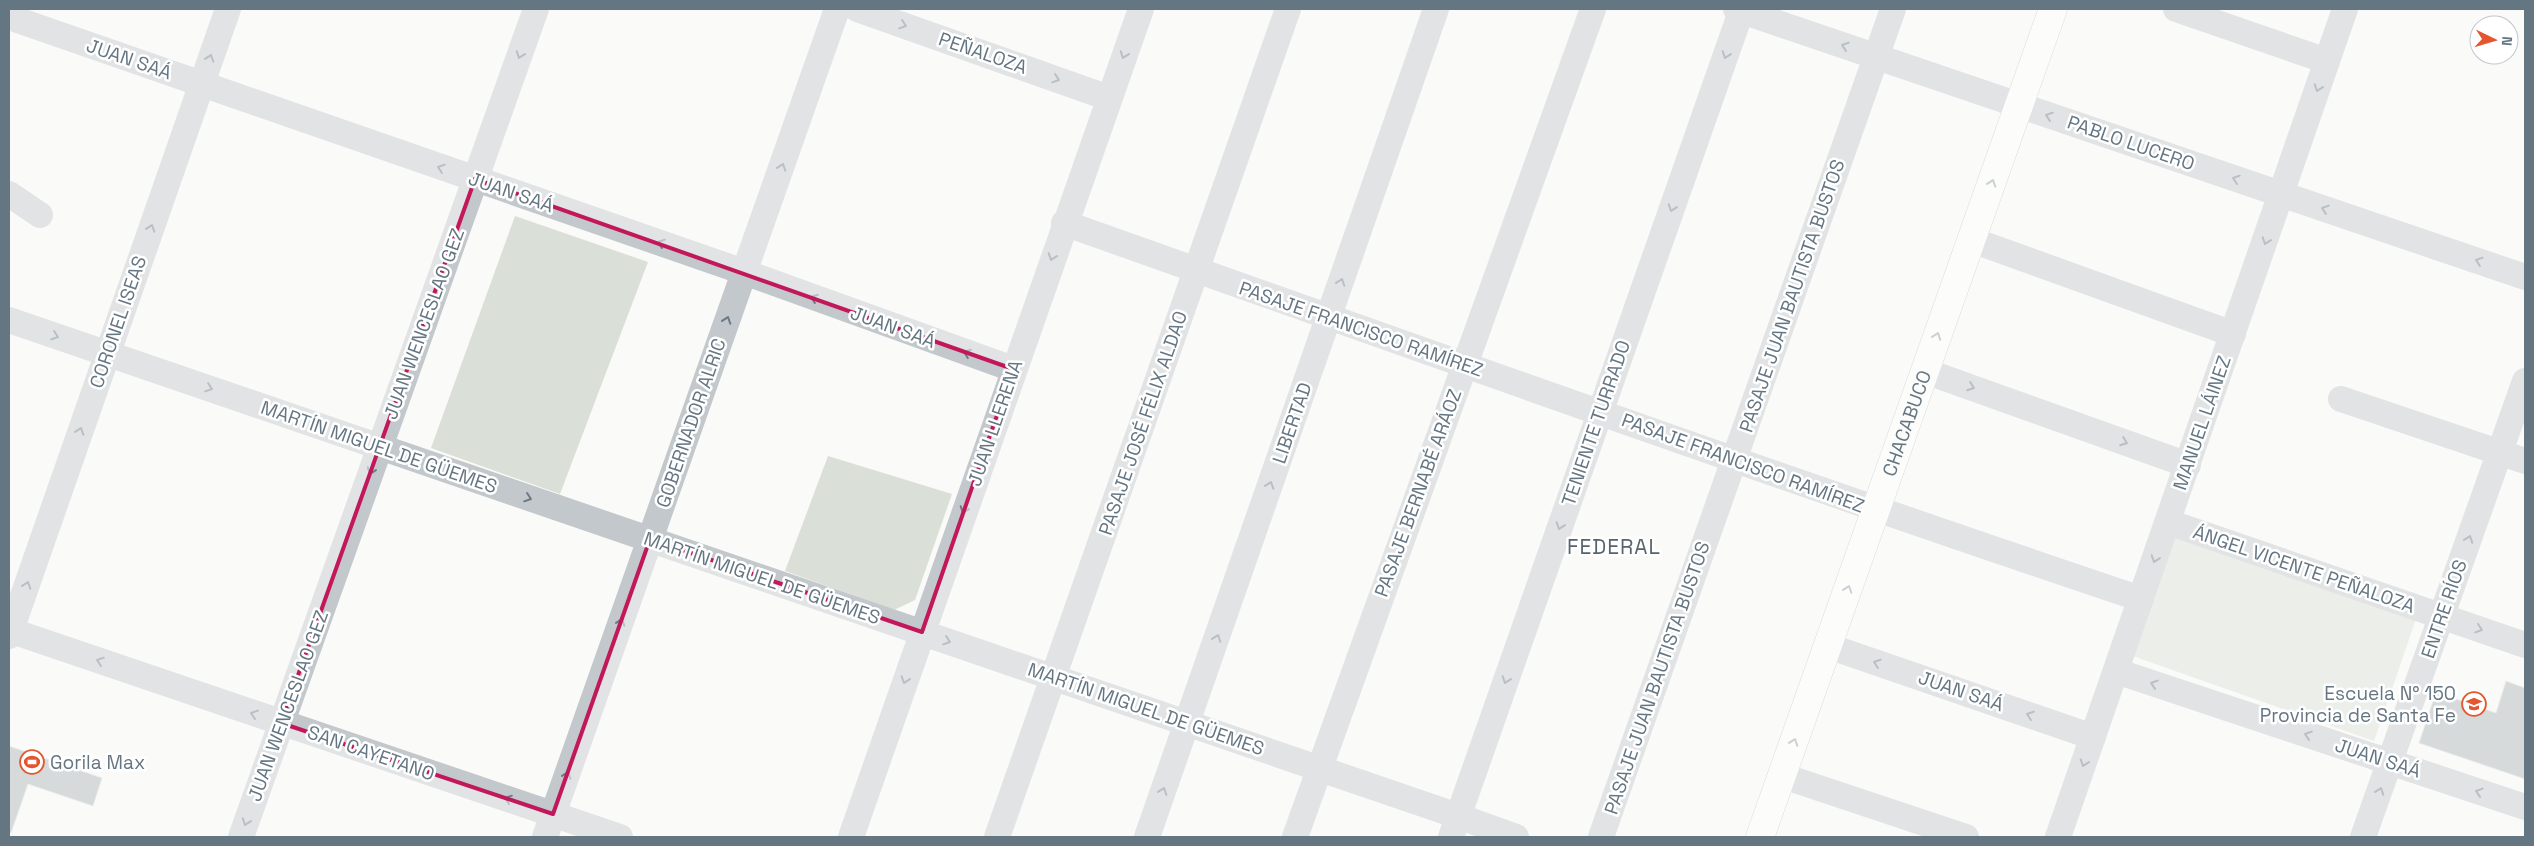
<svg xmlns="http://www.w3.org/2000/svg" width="2534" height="846" font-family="'Space Grotesk',sans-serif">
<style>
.green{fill:#dadfd7}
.building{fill:#aab3b9;stroke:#dcdcda}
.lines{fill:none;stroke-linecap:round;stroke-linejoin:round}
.major-casing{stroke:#b5babe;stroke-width:29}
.minor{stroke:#c3c8cc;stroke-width:26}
.major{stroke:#fff;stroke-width:28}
.oneway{stroke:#6a7a87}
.oneway2{stroke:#939fa8}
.marked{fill:none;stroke:#c2185b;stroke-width:4;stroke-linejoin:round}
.labels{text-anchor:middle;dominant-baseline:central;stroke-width:5;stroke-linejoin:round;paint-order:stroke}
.street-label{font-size:19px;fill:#657683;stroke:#fff}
.poi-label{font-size:19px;fill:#657683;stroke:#fff;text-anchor:end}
.quarter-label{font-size:21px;letter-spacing:1px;fill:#57646e;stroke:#fff}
</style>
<rect width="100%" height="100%" fill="#fafaf8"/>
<g class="green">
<path d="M 515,216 L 648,262 L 560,494 L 431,448 Z"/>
<path d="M 828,456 L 952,494 L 915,600 L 894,610 L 785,571 Z"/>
<path d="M 2175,535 L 2416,619 L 2374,741 L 2133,656 Z"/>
</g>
<g class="building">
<path d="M 2506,681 L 2525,688 L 2525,779 L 2419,743 L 2436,692 L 2496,713 Z"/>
<path d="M 9,746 L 102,778 L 93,806 L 28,784 L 11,833 L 9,833 Z"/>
</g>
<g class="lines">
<g class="major-casing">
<g id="major">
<path id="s1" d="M 1760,837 L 2053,9"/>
</g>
</g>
<g class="minor">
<path d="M 857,9 L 1109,98"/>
<path d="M 1736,9 L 2525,277"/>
<path d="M 2176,9 L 2327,61"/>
<path d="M 9,17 L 744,272 L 1013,369"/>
<path d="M 9,194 L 40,215"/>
<path d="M 1064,223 C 1422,350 1781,478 2141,599"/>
<path d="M 1972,240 L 2233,334"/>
<path d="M 9,320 L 1458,816 L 1516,837"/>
<path d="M 1925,371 L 2188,465"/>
<path d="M 2341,399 L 2525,461"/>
<path d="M 2168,522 L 2525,645"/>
<path d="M 9,630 L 620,837"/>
<path d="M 9,636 L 228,9"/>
<path d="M 1828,646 L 2093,737"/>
<path d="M 2116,671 L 2525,807"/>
<path d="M 1783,776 L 1966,837"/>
<path d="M 241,837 L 536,9"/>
<path d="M 545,837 L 837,9"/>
<path d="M 851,837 L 1141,9"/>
<path d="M 997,837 L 1288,9"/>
<path d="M 1147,837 L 1436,9"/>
<path d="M 1295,837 L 1593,9"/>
<path d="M 1451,837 L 1742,9"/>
<path d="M 1601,837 L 1893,9"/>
<path d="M 2058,837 L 2345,9"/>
<path d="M 2363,837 L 2525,381"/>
</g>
<use href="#major" class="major"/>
</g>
<defs><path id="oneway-chevron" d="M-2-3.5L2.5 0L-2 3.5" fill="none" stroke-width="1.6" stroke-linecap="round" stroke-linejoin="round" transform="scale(1.25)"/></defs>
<g class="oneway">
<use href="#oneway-chevron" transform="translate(903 25) rotate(19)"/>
<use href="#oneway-chevron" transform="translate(1845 46) rotate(-161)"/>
<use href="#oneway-chevron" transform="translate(520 55) rotate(110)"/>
<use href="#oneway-chevron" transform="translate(1124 55) rotate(110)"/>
<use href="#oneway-chevron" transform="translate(1726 55) rotate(109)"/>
<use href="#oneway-chevron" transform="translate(210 58) rotate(-71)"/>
<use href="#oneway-chevron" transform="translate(1056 79) rotate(19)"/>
<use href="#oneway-chevron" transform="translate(2318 88) rotate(109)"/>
<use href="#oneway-chevron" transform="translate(2049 116) rotate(-161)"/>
<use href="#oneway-chevron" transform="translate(782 167) rotate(-71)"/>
<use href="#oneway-chevron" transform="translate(441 168) rotate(-161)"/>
<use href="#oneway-chevron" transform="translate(2236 179) rotate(-161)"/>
<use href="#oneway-chevron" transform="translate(1672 208) rotate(109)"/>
<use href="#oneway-chevron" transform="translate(2325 209) rotate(-161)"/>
<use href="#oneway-chevron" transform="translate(151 228) rotate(-71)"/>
<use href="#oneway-chevron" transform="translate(2266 241) rotate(109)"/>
<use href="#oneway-chevron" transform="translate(661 243) rotate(-161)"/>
<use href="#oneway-chevron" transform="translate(1052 257) rotate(109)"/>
<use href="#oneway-chevron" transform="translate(2479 261) rotate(-161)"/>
<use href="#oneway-chevron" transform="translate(1341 282) rotate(-71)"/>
<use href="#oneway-chevron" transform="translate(814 298) rotate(-160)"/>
<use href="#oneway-chevron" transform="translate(727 320) rotate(-71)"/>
<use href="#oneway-chevron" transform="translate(55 336) rotate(19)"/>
<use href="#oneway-chevron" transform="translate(967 353) rotate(-160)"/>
<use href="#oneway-chevron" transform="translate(1971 387) rotate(20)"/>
<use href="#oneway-chevron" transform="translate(209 388) rotate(19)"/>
<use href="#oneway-chevron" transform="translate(80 431) rotate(-71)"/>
<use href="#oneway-chevron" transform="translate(2124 442) rotate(20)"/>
<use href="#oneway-chevron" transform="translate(371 471) rotate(110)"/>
<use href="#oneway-chevron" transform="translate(1270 485) rotate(-71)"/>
<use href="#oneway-chevron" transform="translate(528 498) rotate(19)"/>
<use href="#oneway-chevron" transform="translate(964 510) rotate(109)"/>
<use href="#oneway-chevron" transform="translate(1560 526) rotate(109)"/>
<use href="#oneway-chevron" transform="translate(2469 539) rotate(-70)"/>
<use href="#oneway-chevron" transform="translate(2155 559) rotate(109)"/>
<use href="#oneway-chevron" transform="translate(27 585) rotate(-71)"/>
<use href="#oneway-chevron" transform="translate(621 622) rotate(-71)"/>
<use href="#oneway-chevron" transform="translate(2479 629) rotate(19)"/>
<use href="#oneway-chevron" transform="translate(1217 638) rotate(-71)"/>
<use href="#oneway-chevron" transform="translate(947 641) rotate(19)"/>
<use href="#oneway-chevron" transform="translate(100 661) rotate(-161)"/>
<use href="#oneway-chevron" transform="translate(1877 663) rotate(-161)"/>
<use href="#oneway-chevron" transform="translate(905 680) rotate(109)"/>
<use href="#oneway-chevron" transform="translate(1506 680) rotate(109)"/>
<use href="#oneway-chevron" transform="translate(2154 684) rotate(-162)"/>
<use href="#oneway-chevron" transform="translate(254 714) rotate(-161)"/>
<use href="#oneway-chevron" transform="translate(2030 715) rotate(-161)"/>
<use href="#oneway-chevron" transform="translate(2308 735) rotate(-162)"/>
<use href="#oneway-chevron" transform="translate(2084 763) rotate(109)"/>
<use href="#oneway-chevron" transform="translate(567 775) rotate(-71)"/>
<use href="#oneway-chevron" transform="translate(1163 791) rotate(-71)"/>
<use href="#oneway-chevron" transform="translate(2380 791) rotate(-70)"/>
<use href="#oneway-chevron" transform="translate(2479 792) rotate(-162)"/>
<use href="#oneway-chevron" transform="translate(508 799) rotate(-161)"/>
<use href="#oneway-chevron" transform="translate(246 822) rotate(110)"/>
</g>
<g class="oneway2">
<use href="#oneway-chevron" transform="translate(1992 183) rotate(-71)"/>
<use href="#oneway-chevron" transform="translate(1937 336) rotate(-70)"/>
<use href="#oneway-chevron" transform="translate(1848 589) rotate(-71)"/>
<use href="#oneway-chevron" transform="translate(1794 742) rotate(-71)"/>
</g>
<path d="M0 0H2534V846H0ZM 475,179 L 1013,369 L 922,632 L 650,539 L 553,814 L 281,723 Z" fill="#fafaf8" fill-opacity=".55" fill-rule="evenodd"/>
<path class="marked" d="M 475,179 L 1013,369 L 922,632 L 650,539 L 553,814 L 281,723 Z"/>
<defs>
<g id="school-ring" transform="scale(1.25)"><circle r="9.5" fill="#fff" stroke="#e4572e" stroke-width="1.5"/><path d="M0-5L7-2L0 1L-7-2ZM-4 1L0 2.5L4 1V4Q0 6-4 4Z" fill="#e4572e"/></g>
<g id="stadium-ring" transform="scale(1.25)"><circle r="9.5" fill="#fff" stroke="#e4572e" stroke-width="1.5"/><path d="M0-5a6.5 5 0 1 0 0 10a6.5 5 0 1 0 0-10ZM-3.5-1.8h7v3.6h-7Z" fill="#e4572e"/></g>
</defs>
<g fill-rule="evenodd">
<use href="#school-ring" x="2474" y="704"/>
<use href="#stadium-ring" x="32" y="762"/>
</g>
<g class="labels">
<g class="street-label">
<text transform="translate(983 53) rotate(19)">PEÑALOZA</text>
<text transform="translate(129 59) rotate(19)">JUAN SAÁ</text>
<text transform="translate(2131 143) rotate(19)">PABLO LUCERO</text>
<text transform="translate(511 192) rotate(19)">JUAN SAÁ</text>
<text transform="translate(1792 296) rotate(-71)">PASAJE JUAN BAUTISTA BUSTOS</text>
<text transform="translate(118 322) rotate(-71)">CORONEL ISEAS</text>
<text transform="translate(424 324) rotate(-70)">JUAN WENCESLAO GEZ</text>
<text transform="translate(893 327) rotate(20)">JUAN SAÁ</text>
<text transform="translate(1361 329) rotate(19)">PASAJE FRANCISCO RAMÍREZ</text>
<text transform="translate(691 423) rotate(-71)">GOBERNADOR ALRIC</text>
<text transform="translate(995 423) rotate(-71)">JUAN LLERENA</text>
<text transform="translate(1143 423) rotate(-71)">PASAJE JOSÉ FÉLIX ALDAO</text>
<text transform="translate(1292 423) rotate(-71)">LIBERTAD</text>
<text transform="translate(1596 423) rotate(-71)">TENIENTE TURRADO</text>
<text stroke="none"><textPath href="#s1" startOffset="439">CHACABUCO</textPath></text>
<text transform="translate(2202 423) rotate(-71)">MANUEL LÁINEZ</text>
<text transform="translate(379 447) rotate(19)">MARTÍN MIGUEL DE GÜEMES</text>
<text transform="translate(1743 463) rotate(20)">PASAJE FRANCISCO RAMÍREZ</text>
<text transform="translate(1418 493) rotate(-70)">PASAJE BERNABÉ ARÁOZ</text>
<text transform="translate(2304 569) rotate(19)">ÁNGEL VICENTE PEÑALOZA</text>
<text transform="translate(762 578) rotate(19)">MARTÍN MIGUEL DE GÜEMES</text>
<text transform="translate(2444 609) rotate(-71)">ENTRE RÍOS</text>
<text transform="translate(1657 678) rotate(-71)">PASAJE JUAN BAUTISTA BUSTOS</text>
<text transform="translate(1961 691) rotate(19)">JUAN SAÁ</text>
<text transform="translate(288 706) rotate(-70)">JUAN WENCESLAO GEZ</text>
<text transform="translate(1146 709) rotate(19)">MARTÍN MIGUEL DE GÜEMES</text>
<text transform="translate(371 753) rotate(19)">SAN CAYETANO</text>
<text transform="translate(2378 758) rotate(18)">JUAN SAÁ</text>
</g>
<g class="poi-label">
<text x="2456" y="693">Escuela N° 150<tspan x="2456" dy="22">Provincia de Santa Fe</tspan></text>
<text x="50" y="762" text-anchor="start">Gorila Max</text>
</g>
<g class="quarter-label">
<text x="1614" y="546">FEDERAL</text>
</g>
</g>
<rect width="2534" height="846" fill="none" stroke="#657683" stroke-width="20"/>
<g transform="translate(2494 40) rotate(95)"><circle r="24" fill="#ffffff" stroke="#c1c8cd"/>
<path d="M0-4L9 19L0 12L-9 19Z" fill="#e4572e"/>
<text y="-8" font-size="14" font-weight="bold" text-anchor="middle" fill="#657683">N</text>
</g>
</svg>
